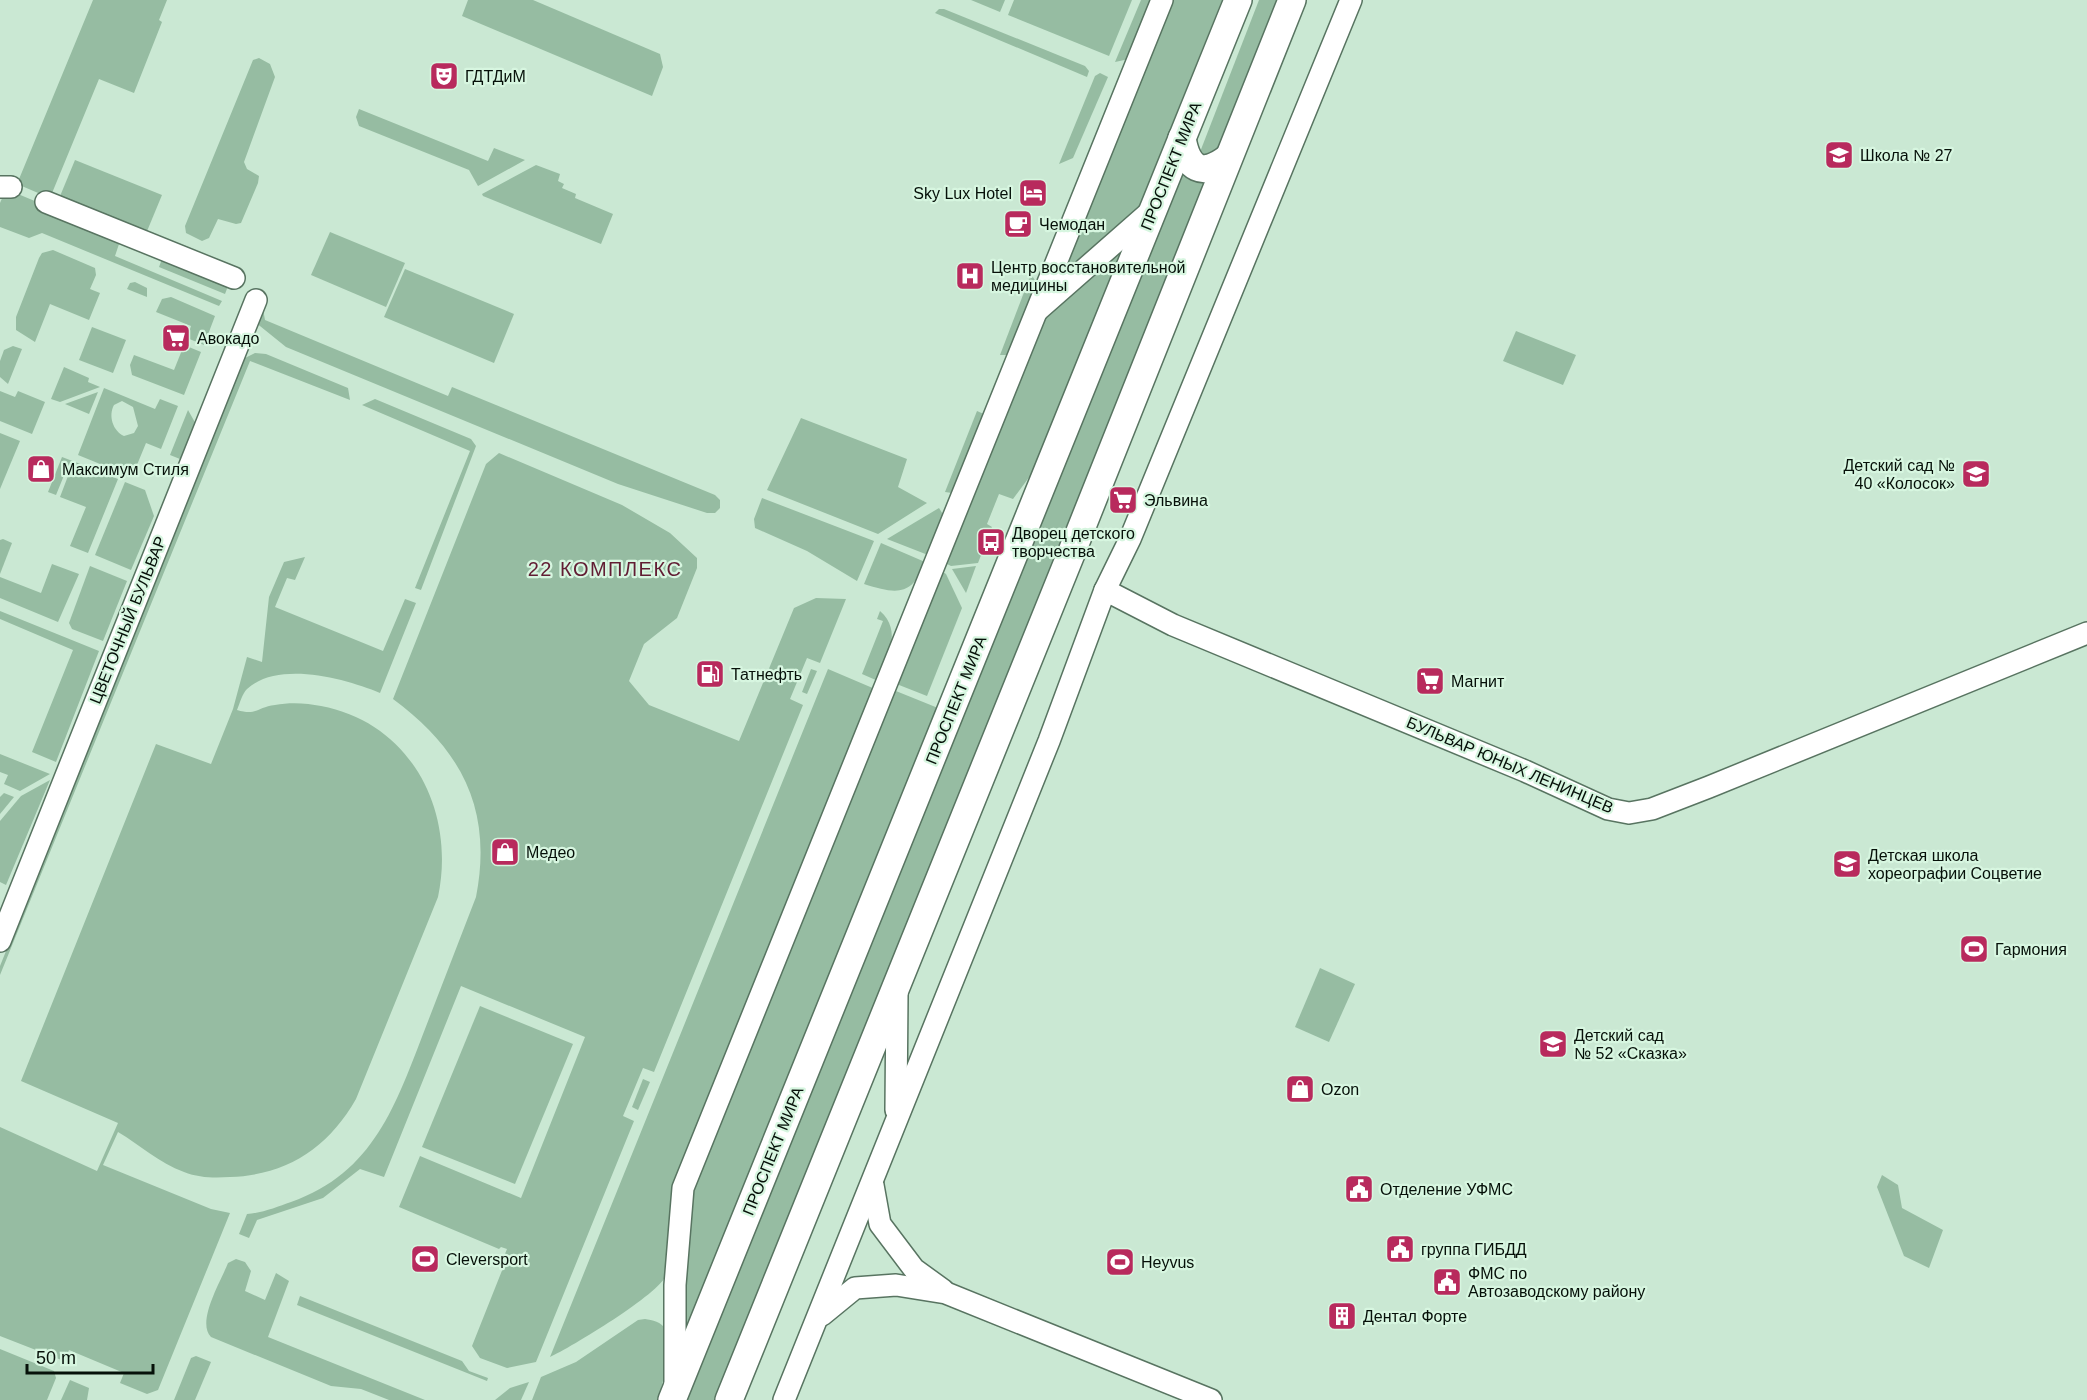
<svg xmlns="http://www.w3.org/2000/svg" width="2087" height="1400" font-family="Helvetica,sans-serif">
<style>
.green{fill:#96bca2;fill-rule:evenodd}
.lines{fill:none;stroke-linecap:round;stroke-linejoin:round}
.minor-casing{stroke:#587461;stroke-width:24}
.major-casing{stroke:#587461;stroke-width:30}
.minor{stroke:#fff;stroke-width:21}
.major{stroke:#fff;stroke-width:27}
.labels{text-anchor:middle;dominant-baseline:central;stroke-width:4.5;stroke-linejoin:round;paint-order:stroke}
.poi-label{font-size:16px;fill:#061009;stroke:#d7f6e0;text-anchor:start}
.street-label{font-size:16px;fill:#061009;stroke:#d7f6e0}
.quarter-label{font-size:20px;letter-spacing:1.5px;fill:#611d33;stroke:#d7f6e0}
</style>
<rect width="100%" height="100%" fill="#cae8d3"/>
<g class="green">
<path d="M 93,0 L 167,0 L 159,20 L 162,22 L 134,93 L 99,79 L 50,198 L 17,184 Z"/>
<path d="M 468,0 L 533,0 L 660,54 L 663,67 L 652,96 L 462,16 Z"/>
<path d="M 971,0 L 1005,0 L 1000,12 Z"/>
<path d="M 1014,0 L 1132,0 L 1109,56 L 1008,15 Z"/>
<path d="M 1141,0 L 1154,0 L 1129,59 L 1115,62 Z"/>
<path d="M 1171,0 L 1222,0 L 1136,214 L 1068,271 L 1064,265 Z"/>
<path d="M 1259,0 L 1279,0 L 1216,156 L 1208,162 L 1200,152 Z"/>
<path d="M 939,9 L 944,9 L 1085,66 L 1089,71 L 1087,77 L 935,13 Z"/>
<path d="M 259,58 L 270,64 L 275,77 L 244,162 L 247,169 L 259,176 L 258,183 L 241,223 L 236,224 L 218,219 L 209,238 L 202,241 L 186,233 L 185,226 L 253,60 Z"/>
<path d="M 1100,73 L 1108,77 L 1073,158 L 1059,164 L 1095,76 Z"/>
<path d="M 359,109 L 488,161 L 494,148 L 525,160 L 478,186 L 469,170 L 359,126 L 356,117 Z"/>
<path d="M 75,160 L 162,195 L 145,236 L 58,201 Z"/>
<path d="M 536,165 L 560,174 L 558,181 L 564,184 L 562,188 L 576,194 L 575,198 L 613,214 L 601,244 L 483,196 L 482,194 Z"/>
<path d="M 1183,170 L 1206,182 L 714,1400 L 685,1400 Z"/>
<path d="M 6,189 L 116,235 L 113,241 L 119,244 L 115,256 L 222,301 L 219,306 L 42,233 L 29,238 L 0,227 L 0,203 Z"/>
<path d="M 330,232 L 405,263 L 386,307 L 311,275 Z"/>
<path d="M 1123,248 L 1033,472 L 1013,499 L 999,494 L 987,524 L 992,527 L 978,563 L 951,566 L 943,562 L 1042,316 Z"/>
<path d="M 53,250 L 95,268 L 96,275 L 90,289 L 100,293 L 89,320 L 50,304 L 35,342 L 16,330 L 16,317 L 39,258 L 42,253 Z"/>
<path d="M 162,259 L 228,286 L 225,294 L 159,267 Z"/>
<path d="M 405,269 L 514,314 L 494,363 L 384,317 Z"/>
<path d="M 1031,274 L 1038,285 L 1008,355 L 1000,355 Z"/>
<path d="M 135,282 L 147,288 L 147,297 L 127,289 L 130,283 Z"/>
<path d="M 171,297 L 215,316 L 204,345 L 187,338 L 191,326 L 156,312 L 162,299 Z"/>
<path d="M 263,309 L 265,320 L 448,396 L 452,387 L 715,495 L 720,500 L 720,508 L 715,513 L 707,513 L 618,484 L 286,347 L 255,322 Z"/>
<path d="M 92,327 L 126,340 L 113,373 L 79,360 Z"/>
<path d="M 1516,331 L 1576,355 L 1563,385 L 1503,361 Z"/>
<path d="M 184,345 L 201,352 L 184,395 L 132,375 L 130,365 L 134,355 L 174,370 Z"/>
<path d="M 13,346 L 22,349 L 8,384 L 0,377 L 0,361 L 4,350 Z"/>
<path d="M 255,353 L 266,354 L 348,388 L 350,400 L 250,361 L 0,975 L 0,966 L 245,358 Z"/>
<path d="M 64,367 L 89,378 L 88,382 L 100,387 L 60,402 L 51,399 Z"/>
<path d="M 104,388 L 155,409 L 160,399 L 178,406 L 161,449 L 146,443 L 132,477 L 78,455 ZM 122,401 L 133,407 L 138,426 L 134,433 L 124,436 C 113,431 108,416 114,405 Z"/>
<path d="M 0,391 L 15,397 L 18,391 L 45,402 L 32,434 L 0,421 Z"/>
<path d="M 98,392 L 89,414 L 65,404 Z"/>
<path d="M 375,399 L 471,439 L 476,446 L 421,590 L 415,588 L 470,451 L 362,405 Z"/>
<path d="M 188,410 L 197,426 L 185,461 L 170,455 Z"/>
<path d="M 977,411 L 986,415 L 952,493 L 945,492 Z"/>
<path d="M 801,418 L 907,459 L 898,487 L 927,503 L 878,534 L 767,490 Z"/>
<path d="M 0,433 L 20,441 L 0,489 Z"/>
<path d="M 499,453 L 622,505 L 670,533 L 697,558 L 697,568 L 677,618 L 644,644 L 629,681 L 649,705 L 739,741 L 794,608 L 816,598 L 846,599 L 820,663 L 807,658 L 790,699 L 803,705 L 654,1072 L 643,1068 L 623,1116 L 634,1121 L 536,1362 L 507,1368 L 480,1358 L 472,1346 L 503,1268 L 500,1266 L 507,1249 L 501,1247 L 499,1249 L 399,1207 L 420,1156 L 521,1198 L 585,1037 L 461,986 L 384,1177 L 360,1169 L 323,1198 L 257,1220 L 249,1238 L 239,1234 L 247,1214 C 262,1213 277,1207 291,1202 C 374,1173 396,1104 425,1029 C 442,985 459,941 476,897 C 493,810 462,750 393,699 L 486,464 Z"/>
<path d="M 62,457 L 83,465 L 65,473 L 56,495 L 48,492 Z"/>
<path d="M 87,467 L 118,479 L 88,553 L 70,546 L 86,507 L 60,497 L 68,476 Z"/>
<path d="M 125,482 L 145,490 L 154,516 L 131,570 L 95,555 Z"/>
<path d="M 762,498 L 874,541 L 857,581 L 807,551 L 755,528 L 754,519 Z"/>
<path d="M 939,508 L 944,516 L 928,555 L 887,539 Z"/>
<path d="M 3,539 L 12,543 L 0,574 L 0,540 Z"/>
<path d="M 881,543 L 925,562 C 912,597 896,594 864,584 Z"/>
<path d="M 305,557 L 295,580 L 287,578 L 275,607 L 383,651 L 405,599 L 416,603 L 380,693 C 346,679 279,660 247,689 C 242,694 240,703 237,710 C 257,716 257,707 275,705 C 290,702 307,703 321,706 C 412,723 456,812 438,897 L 356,1099 C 328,1148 287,1175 230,1177 C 215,1178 199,1178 184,1172 C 159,1163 140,1145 118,1132 L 103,1165 L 211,1209 L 230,1213 L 158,1390 L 147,1394 L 120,1383 L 124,1373 L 69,1350 L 64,1361 L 0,1336 L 0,1127 L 97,1171 L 118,1123 L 21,1081 L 156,744 L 211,764 L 233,709 L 247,657 L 262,662 L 269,597 L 284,562 Z"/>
<path d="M 52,564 L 79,574 L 58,622 L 0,598 L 0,577 L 41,593 Z"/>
<path d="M 90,566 L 127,581 L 103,641 L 72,629 L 69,623 Z"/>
<path d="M 976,566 L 966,593 L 952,569 Z"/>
<path d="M 940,570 L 946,574 L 962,608 L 927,696 L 894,683 Z"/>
<path d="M 0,611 L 99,651 L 56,762 L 32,752 L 73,650 L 0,619 Z"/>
<path d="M 880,611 C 903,631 887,658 878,681 L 862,674 L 883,621 L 877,619 Z"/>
<path d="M 811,669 L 817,671 L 807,694 L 802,692 Z"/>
<path d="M 828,669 L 875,689 L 676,1187 C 672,1215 673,1248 666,1275 C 661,1293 570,1348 550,1357 Z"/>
<path d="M 891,689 L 938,708 L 683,1336 L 686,1204 Z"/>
<path d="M 0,754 L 50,774 L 20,791 L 4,784 L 8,775 L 0,772 Z"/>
<path d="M 50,780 L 6,885 L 0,882 L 0,821 L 21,796 Z"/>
<path d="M 4,793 L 14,797 L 0,814 L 0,797 Z"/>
<path d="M 1320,968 L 1355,984 L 1329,1042 L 1295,1027 Z"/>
<path d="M 480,1006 L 573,1044 L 515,1184 L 422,1147 Z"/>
<path d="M 643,1079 L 650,1082 L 638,1110 L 632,1107 Z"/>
<path d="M 1882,1175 L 1898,1185 L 1902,1208 L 1943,1230 L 1929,1268 L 1904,1256 L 1877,1187 Z"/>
<path d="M 236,1259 L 245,1262 L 251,1271 L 245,1291 L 265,1300 L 276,1273 L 289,1281 L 268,1337 L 425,1400 L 389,1400 L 361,1389 L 331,1386 L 211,1337 C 196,1322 221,1281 228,1263 Z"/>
<path d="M 300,1296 L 462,1361 L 469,1371 L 488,1378 L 487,1381 L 297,1305 Z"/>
<path d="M 645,1319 C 652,1320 662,1322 665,1329 C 672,1347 664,1383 657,1400 L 532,1400 L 541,1377 L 576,1362 L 638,1320 Z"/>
<path d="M 0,1349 L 54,1371 L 56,1378 L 47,1400 L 0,1400 Z"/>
<path d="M 196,1356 L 211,1362 L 195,1400 L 174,1400 L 191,1358 Z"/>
<path d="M 70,1380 L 89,1388 L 87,1400 L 61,1400 Z"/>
<path d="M 529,1382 L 521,1400 L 495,1400 L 510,1388 Z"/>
</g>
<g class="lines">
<g class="minor-casing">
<g id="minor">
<path d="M 0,187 L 11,187"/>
<path d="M 46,202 L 234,278"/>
<path d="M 1038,310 L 1152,210"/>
<path d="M 1105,590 L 1173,625 L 1525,771 L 1608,809 L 1629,813 L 1652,809 L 1709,787 L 2087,633"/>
<path d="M 0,941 L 256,300"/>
<path d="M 896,1110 L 897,994"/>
<path d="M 873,1185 L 880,1224 L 914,1269 L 943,1290"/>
<path d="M 822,1315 L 855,1288 L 896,1285 L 946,1293 L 1211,1400"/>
<path d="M 675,1385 L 675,1285 L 683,1188 L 1162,0"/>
<path d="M 784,1400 L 1049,741 L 1105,590 L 1130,539 L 1351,0"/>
</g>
</g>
<g class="major-casing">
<g id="major">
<path d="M 1182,138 C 1187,169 1202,178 1228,158"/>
<path d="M 672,1400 L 1238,0"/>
<path d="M 729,1400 L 1073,549 L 1292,0"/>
</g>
</g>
<use href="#minor" class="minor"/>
<use href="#major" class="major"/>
</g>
<defs>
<g id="theatre-square" transform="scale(1.5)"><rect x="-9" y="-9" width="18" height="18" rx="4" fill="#b82a5d" stroke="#d7f6e0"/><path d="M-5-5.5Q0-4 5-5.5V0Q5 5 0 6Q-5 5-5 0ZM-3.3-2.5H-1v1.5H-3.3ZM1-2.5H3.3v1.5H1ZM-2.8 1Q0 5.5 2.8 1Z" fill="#fff"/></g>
<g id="school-square" transform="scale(1.5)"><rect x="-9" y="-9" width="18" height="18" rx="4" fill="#b82a5d" stroke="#d7f6e0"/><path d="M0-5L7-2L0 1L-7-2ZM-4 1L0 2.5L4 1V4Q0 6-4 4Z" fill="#fff"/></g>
<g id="hotel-square" transform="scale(1.5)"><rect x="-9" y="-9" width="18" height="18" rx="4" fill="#b82a5d" stroke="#d7f6e0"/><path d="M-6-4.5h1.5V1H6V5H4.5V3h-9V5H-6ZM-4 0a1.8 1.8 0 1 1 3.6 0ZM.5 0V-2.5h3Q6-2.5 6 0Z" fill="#fff"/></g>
<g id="cafe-square" transform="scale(1.5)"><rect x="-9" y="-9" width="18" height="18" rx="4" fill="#b82a5d" stroke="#d7f6e0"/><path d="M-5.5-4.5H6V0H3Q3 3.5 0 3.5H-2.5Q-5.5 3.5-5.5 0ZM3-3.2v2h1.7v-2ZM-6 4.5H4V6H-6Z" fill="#fff"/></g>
<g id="hospital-square" transform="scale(1.5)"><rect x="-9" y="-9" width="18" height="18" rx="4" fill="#b82a5d" stroke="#d7f6e0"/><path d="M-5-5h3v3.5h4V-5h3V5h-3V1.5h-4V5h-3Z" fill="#fff"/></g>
<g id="supermarket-square" transform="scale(1.5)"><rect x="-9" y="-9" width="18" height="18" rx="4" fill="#b82a5d" stroke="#d7f6e0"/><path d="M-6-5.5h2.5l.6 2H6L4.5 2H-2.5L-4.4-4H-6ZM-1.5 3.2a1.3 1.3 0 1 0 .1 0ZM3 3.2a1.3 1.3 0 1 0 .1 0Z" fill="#fff"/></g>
<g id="shop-square" transform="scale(1.5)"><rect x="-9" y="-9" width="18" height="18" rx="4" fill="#b82a5d" stroke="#d7f6e0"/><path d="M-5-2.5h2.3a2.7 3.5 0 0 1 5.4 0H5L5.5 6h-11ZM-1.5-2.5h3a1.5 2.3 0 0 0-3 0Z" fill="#fff"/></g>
<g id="bus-square" transform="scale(1.5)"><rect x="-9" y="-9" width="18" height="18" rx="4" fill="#b82a5d" stroke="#d7f6e0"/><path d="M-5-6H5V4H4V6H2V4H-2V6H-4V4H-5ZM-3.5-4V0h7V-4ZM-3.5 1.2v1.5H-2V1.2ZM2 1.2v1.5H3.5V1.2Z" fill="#fff"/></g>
<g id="fuel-square" transform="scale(1.5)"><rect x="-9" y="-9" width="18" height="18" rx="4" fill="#b82a5d" stroke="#d7f6e0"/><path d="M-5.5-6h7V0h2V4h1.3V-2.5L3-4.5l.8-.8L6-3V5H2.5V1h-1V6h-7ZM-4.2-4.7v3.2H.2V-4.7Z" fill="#fff"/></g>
<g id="stadium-square" transform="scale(1.5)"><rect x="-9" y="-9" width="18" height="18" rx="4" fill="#b82a5d" stroke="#d7f6e0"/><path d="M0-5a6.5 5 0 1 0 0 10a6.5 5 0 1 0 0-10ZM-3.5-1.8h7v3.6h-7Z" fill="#fff"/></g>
<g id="civic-square" transform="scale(1.5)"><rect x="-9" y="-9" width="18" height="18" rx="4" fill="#b82a5d" stroke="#d7f6e0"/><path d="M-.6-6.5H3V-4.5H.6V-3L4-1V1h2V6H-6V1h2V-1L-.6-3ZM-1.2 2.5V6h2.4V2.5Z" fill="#fff"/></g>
<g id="building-square" transform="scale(1.5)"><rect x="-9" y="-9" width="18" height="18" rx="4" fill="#b82a5d" stroke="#d7f6e0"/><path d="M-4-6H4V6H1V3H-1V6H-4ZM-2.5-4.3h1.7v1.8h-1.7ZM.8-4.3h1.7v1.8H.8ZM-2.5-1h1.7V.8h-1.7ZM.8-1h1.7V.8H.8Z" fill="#fff"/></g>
</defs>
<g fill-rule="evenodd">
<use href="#theatre-square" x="444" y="76"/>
<use href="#school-square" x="1839" y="155"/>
<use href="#hotel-square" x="1033" y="193"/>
<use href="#cafe-square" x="1018" y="224"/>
<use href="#hospital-square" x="970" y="276"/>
<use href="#supermarket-square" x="176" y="338"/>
<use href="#shop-square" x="41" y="469"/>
<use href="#school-square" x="1976" y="474"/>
<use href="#supermarket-square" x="1123" y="500"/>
<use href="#bus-square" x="991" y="542"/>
<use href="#fuel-square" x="710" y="674"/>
<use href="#supermarket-square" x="1430" y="681"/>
<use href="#shop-square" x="505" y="852"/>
<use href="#school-square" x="1847" y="864"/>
<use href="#stadium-square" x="1974" y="949"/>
<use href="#school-square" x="1553" y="1044"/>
<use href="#shop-square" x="1300" y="1089"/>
<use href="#civic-square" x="1359" y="1189"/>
<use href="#civic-square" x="1400" y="1249"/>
<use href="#stadium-square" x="425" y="1259"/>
<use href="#stadium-square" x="1120" y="1262"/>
<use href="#civic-square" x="1447" y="1282"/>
<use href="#building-square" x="1342" y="1316"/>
</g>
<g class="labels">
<g class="poi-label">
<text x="465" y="76">ГДТДиМ</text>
<text x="1860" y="155">Школа № 27</text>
<text x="1012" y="193" text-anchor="end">Sky Lux Hotel</text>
<text x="1039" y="224">Чемодан</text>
<text x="991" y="267">Центр восстановительной<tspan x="991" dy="18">медицины</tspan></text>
<text x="197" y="338">Авокадо</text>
<text x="1955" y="465" text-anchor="end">Детский сад №<tspan x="1955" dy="18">40 «Колосок»</tspan></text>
<text x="62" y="469">Максимум Стиля</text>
<text x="1144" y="500">Эльвина</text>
<text x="1012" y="533">Дворец детского<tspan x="1012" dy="18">творчества</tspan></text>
<text x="731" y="674">Татнефть</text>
<text x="1451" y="681">Магнит</text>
<text x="526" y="852">Медео</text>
<text x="1868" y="855">Детская школа<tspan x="1868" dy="18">хореографии Соцветие</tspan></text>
<text x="1995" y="949">Гармония</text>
<text x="1574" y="1035">Детский сад<tspan x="1574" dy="18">№ 52 «Сказка»</tspan></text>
<text x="1321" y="1089">Ozon</text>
<text x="1380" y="1189">Отделение УФМС</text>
<text x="1421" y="1249">группа ГИБДД</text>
<text x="446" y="1259">Cleversport</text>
<text x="1141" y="1262">Heyvus</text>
<text x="1468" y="1273">ФМС по<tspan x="1468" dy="18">Автозаводскому району</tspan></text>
<text x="1363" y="1316">Дентал Форте</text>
</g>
<g class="street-label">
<text transform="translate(1171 166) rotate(-68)">ПРОСПЕКТ МИРА</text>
<text transform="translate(128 620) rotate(-68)">ЦВЕТОЧНЫЙ БУЛЬВАР</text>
<text transform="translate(956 700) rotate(-68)">ПРОСПЕКТ МИРА</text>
<text transform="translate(1510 765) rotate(23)">БУЛЬВАР ЮНЫХ ЛЕНИНЦЕВ</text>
<text transform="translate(773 1151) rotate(-68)">ПРОСПЕКТ МИРА</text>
</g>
<g class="quarter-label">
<text x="605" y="569">22 КОМПЛЕКС</text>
</g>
</g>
<path d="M27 1364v9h126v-9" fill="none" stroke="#061009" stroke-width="3"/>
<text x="36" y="1364" font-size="18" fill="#061009" stroke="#d7f6e0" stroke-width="4.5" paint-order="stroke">50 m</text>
</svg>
